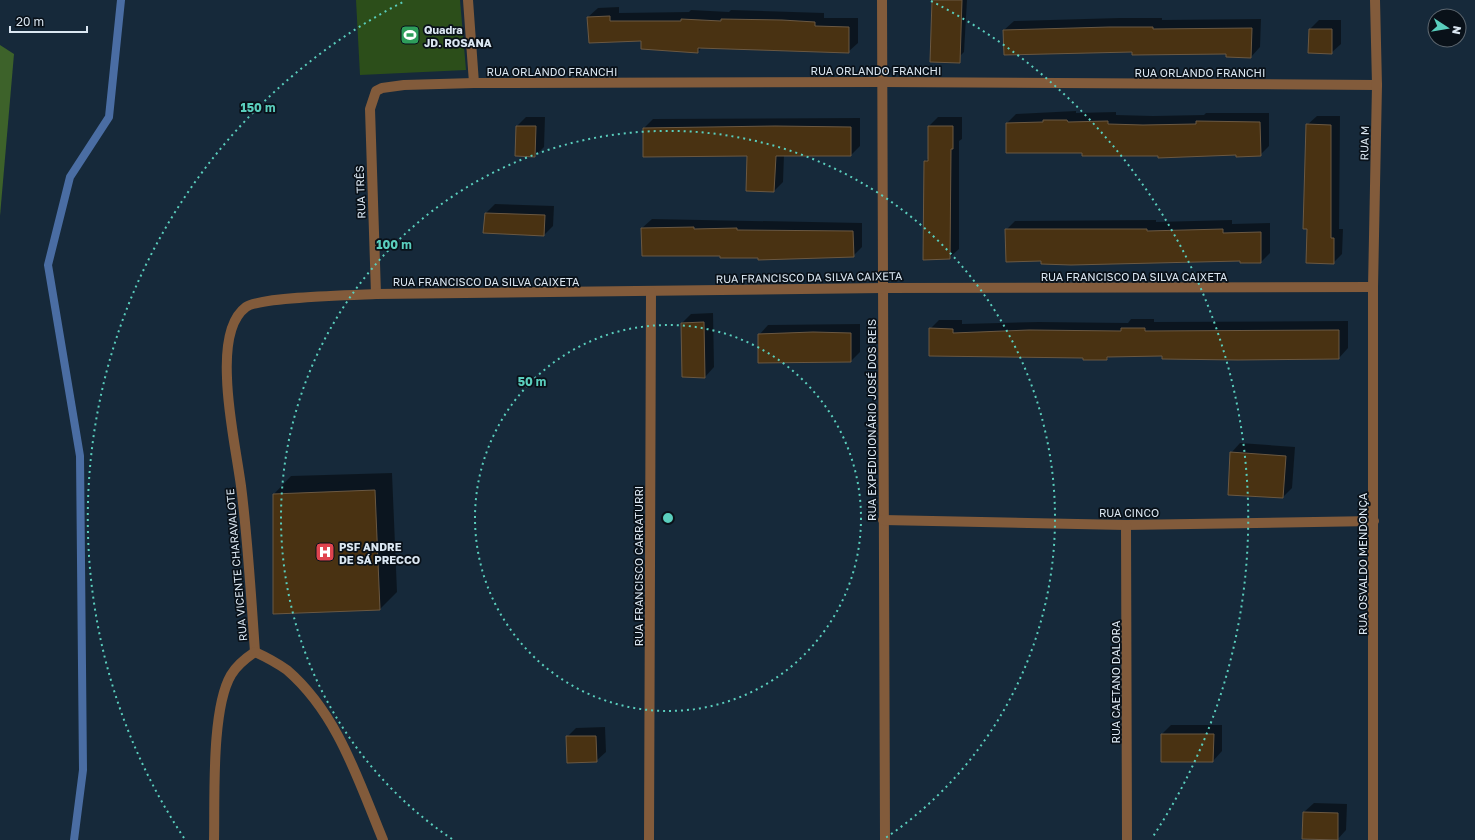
<svg xmlns="http://www.w3.org/2000/svg" width="1475" height="840" font-family="'Golos Text',sans-serif">
<style>
.green{fill:#2c4e1a}
.forest{fill:#3d622a}
.shadow{fill:#0007}
.lines{fill:none;stroke-linecap:round;stroke-linejoin:round}
.stream{stroke:#4a6da3;stroke-width:8}
.building{fill:#493212;stroke:#6a5842}
.street{stroke:#825b3b;stroke-width:10}
.ring{fill:none;stroke:#5acebd;stroke-width:2;stroke-dasharray:2 4}
.labels{text-anchor:middle;dominant-baseline:central;stroke-width:3.5;stroke-linejoin:round;paint-order:stroke}
.poi-label{font-size:11px;font-weight:bold;fill:#dbe7f2;stroke:#091119;text-anchor:start}
.street-label{font-size:11px;fill:#dbe7f2;stroke:#091119}
.centre{fill:#5acebd;stroke:#091119;stroke-width:2}
.ring-label{font-size:12px;text-anchor:middle;font-weight:bold;fill:#5acebd;stroke:#091119;stroke-width:3.5;stroke-linejoin:round;paint-order:stroke}
</style>
<rect width="100%" height="100%" fill="#16293a"/>
<path class="green" d="M 356,0 L 460,0 L 466,70 L 360,75 Z"/>
<path class="forest" d="M 0,45 L 14,54 L 0,216 Z"/>
<g class="shadow">
<path d="M 931,0 L 967,0 L 964,52 L 954,62 L 931,61 Z"/>
<path d="M 619,7 L 619,13 L 689,12 L 691,10 L 729,12 L 731,10 L 824,13 L 824,18 L 858,18 L 858,43 L 848,52 L 702,47 L 698,52 L 642,40 L 588,17 L 598,8 Z"/>
<path d="M 1119,18 L 1162,18 L 1162,20 L 1261,19 L 1260,47 L 1251,57 L 1227,53 L 1133,51 L 1004,30 L 1014,21 Z"/>
<path d="M 1319,20 L 1341,20 L 1341,44 L 1331,53 L 1310,29 Z"/>
<path d="M 1076,111 L 1076,113 L 1116,112 L 1116,115 L 1153,116 L 1204,115 L 1206,113 L 1269,113 L 1269,146 L 1260,155 L 1159,155 L 1083,152 L 1007,123 L 1016,114 Z"/>
<path d="M 1317,116 L 1340,116 L 1339,229 L 1343,229 L 1342,254 L 1333,263 L 1308,228 L 1307,125 Z"/>
<path d="M 526,117 L 545,117 L 544,147 L 535,156 L 517,126 Z"/>
<path d="M 938,117 L 962,117 L 962,139 L 959,141 L 959,249 L 949,258 L 925,161 L 929,158 L 929,126 Z"/>
<path d="M 860,118 L 860,146 L 851,155 L 784,155 L 783,182 L 774,191 L 747,190 L 748,155 L 644,128 L 653,119 Z"/>
<path d="M 495,204 L 554,206 L 553,226 L 544,235 L 486,213 Z"/>
<path d="M 652,219 L 862,223 L 862,247 L 853,256 L 642,228 Z"/>
<path d="M 1156,220 L 1156,222 L 1232,220 L 1232,224 L 1270,223 L 1270,253 L 1261,262 L 1241,260 L 1042,260 L 1006,230 L 1015,221 Z"/>
<path d="M 713,313 L 714,367 L 705,377 L 682,323 L 691,314 Z"/>
<path d="M 1131,319 L 1154,319 L 1154,322 L 1348,321 L 1348,348 L 1339,358 L 1163,355 L 1110,356 L 1107,359 L 1084,357 L 930,329 L 939,320 L 962,320 L 962,324 L 1039,322 L 1128,323 Z"/>
<path d="M 860,324 L 860,352 L 851,361 L 759,335 L 768,325 Z"/>
<path d="M 1240,443 L 1295,447 L 1292,488 L 1283,497 L 1231,453 Z"/>
<path d="M 392,473 L 397,592 L 380,609 L 274,494 L 291,476 Z"/>
<path d="M 1171,725 L 1222,725 L 1222,751 L 1213,761 L 1162,734 Z"/>
<path d="M 605,727 L 606,752 L 596,761 L 567,737 L 576,728 Z"/>
<path d="M 1314,803 L 1347,804 L 1346,830 L 1337,840 L 1304,812 Z"/>
</g>
<g class="lines">
<path class="stream" d="M 74,840 L 83,770 L 80,456 L 48,265 L 70,177 L 109,117 L 121,0"/>
</g>
<g class="building">
<path d="M 932,0 L 962,0 L 960,63 L 930,62 Z"/>
<path d="M 610,16 L 610,21 L 681,21 L 681,19 L 721,21 L 721,19 L 782,20 L 815,22 L 815,26 L 849,27 L 849,53 L 698,48 L 698,53 L 641,49 L 641,41 L 589,43 L 587,17 Z"/>
<path d="M 1109,27 L 1153,27 L 1153,29 L 1252,28 L 1251,58 L 1226,57 L 1226,54 L 1132,55 L 1132,52 L 1004,55 L 1003,30 Z"/>
<path d="M 1309,29 L 1332,29 L 1332,54 L 1308,53 Z"/>
<path d="M 1043,120 L 1067,120 L 1068,122 L 1108,121 L 1108,124 L 1143,125 L 1196,124 L 1196,121 L 1260,122 L 1261,156 L 1236,157 L 1236,155 L 1158,158 L 1158,156 L 1082,156 L 1082,153 L 1006,153 L 1006,123 L 1043,122 Z"/>
<path d="M 1306,124 L 1331,125 L 1331,238 L 1334,238 L 1334,264 L 1306,263 L 1307,229 L 1303,229 Z"/>
<path d="M 516,126 L 536,126 L 535,157 L 515,156 Z"/>
<path d="M 775,126 L 851,127 L 851,156 L 776,156 L 774,192 L 746,191 L 747,156 L 643,157 L 643,128 Z"/>
<path d="M 928,126 L 953,126 L 953,149 L 951,149 L 950,259 L 923,260 L 924,161 L 928,161 Z"/>
<path d="M 485,213 L 545,215 L 544,236 L 483,233 Z"/>
<path d="M 694,227 L 694,229 L 737,228 L 737,230 L 853,231 L 854,257 L 758,260 L 758,258 L 720,258 L 720,256 L 642,256 L 641,228 Z"/>
<path d="M 1005,229 L 1147,229 L 1147,231 L 1223,229 L 1223,233 L 1261,232 L 1261,263 L 1240,263 L 1240,261 L 1071,265 L 1041,264 L 1041,261 L 1006,262 Z"/>
<path d="M 704,322 L 705,378 L 682,377 L 681,323 Z"/>
<path d="M 929,328 L 953,329 L 953,333 L 1029,330 L 1121,331 L 1121,328 L 1145,328 L 1145,331 L 1339,330 L 1339,359 L 1238,360 L 1162,359 L 1162,356 L 1107,357 L 1107,360 L 1083,360 L 1083,358 L 929,356 Z"/>
<path d="M 813,332 L 851,333 L 851,362 L 758,363 L 758,334 Z"/>
<path d="M 1230,452 L 1286,456 L 1283,498 L 1228,495 Z"/>
<path d="M 375,490 L 380,610 L 273,614 L 273,494 Z"/>
<path d="M 1161,734 L 1214,734 L 1213,762 L 1161,762 Z"/>
<path d="M 566,736 L 596,736 L 597,762 L 567,763 Z"/>
<path d="M 1303,812 L 1338,813 L 1338,840 L 1302,839 Z"/>
</g>
<g class="lines">
<g class="street">
<path d="M 468,0 L 474,83"/>
<path d="M 882,0 L 885,840"/>
<path d="M 376,294 L 370,109 L 376,91 L 382,88 L 404,85 L 474,83 L 881,82 L 1377,85"/>
<path d="M 883,520 L 1126,525 L 1374,521"/>
<path d="M 1126,525 L 1127,840"/>
<path d="M 255,652 C 251,596 248,541 241,486 C 236,450 228,414 227,378 C 226,356 227,321 246,307 C 260,297 353,295 376,294 L 883,288 L 1373,287"/>
<path d="M 255,652 C 266,657 277,663 287,670 C 338,714 358,780 383,840"/>
<path d="M 214,840 C 215,799 211,709 231,675 C 237,665 246,658 255,652"/>
<path d="M 649,840 L 651,292"/>
<path d="M 1373,840 L 1373,287 L 1377,85 L 1375,0"/>
</g>
</g>
<g class="ring">
<circle cx="668" cy="518" r="193"/>
<path d="M452 839A387 387 0 1 1 884 839"/>
<path d="M184 838A580 580 0 0 1 405 1M931 1A580 580 0 0 1 1152 838"/>
</g>
<defs>
<g id="stadium-square" transform="scale(1)"><rect x="-9" y="-9" width="18" height="18" rx="4" fill="#2e9e5b" stroke="#091119"/><path d="M0-5a6.5 5 0 1 0 0 10a6.5 5 0 1 0 0-10ZM-3.5-1.8h7v3.6h-7Z" fill="#fff"/></g>
<g id="hospital-square" transform="scale(1)"><rect x="-9" y="-9" width="18" height="18" rx="4" fill="#e0444e" stroke="#091119"/><path d="M-5-5h3v3.5h4V-5h3V5h-3V1.5h-4V5h-3Z" fill="#fff"/></g>
</defs>
<g fill-rule="evenodd">
<use href="#stadium-square" x="410" y="35"/>
<use href="#hospital-square" x="325" y="552"/>
</g>
<g class="labels">
<g class="poi-label">
<text x="424" y="29">Quadra<tspan x="424" dy="13">JD. ROSANA</tspan></text>
<text x="339" y="546">PSF ANDRE<tspan x="339" dy="13">DE SÁ PRECCO</tspan></text>
</g>
<g class="street-label">
<text x="876" y="70">RUA ORLANDO FRANCHI</text>
<text x="552" y="71">RUA ORLANDO FRANCHI</text>
<text x="1200" y="72">RUA ORLANDO FRANCHI</text>
<text transform="translate(1364 143) rotate(-89)">RUA M</text>
<text transform="translate(360 192) rotate(-92)">RUA TRÊS</text>
<text x="1134" y="276">RUA FRANCISCO DA SILVA CAIXETA</text>
<text transform="translate(809 277) rotate(-1)">RUA FRANCISCO DA SILVA CAIXETA</text>
<text x="486" y="281">RUA FRANCISCO DA SILVA CAIXETA</text>
<text transform="translate(871 420) rotate(-90)">RUA EXPEDICIONÁRIO JOSÉ DOS REIS</text>
<text x="1129" y="512">RUA CINCO</text>
<text transform="translate(1362 564) rotate(-90)">RUA OSVALDO MENDONÇA</text>
<text transform="translate(236 565) rotate(-95)">RUA VICENTE CHARAVALOTE</text>
<text transform="translate(638 566) rotate(-90)">RUA FRANCISCO CARRATURRI</text>
<text transform="translate(1115 682) rotate(-90)">RUA CAETANO DALORA</text>
</g>
</g>
<circle cx="668" cy="518" r="6" class="centre"/>
<g class="ring-label">
<text x="258" y="112">150 m</text>
<text x="394" y="249">100 m</text>
<text x="532" y="386">50 m</text>
</g>
<g transform="translate(1447 28) rotate(102)"><circle r="19" fill="#091119" stroke="#5d6770"/>
<path d="M0-3L7 15L0 10L-7 15Z" fill="#5acebd"/>
<text y="-6" font-size="11" font-weight="bold" text-anchor="middle" fill="#dbe7f2">N</text>
</g>
<path d="M10 26v6h77v-6" fill="none" stroke="#dbe7f2" stroke-width="2"/>
<text x="16" y="26" font-size="12" fill="#dbe7f2" stroke="#091119" stroke-width="3" paint-order="stroke">20 m</text>
</svg>
